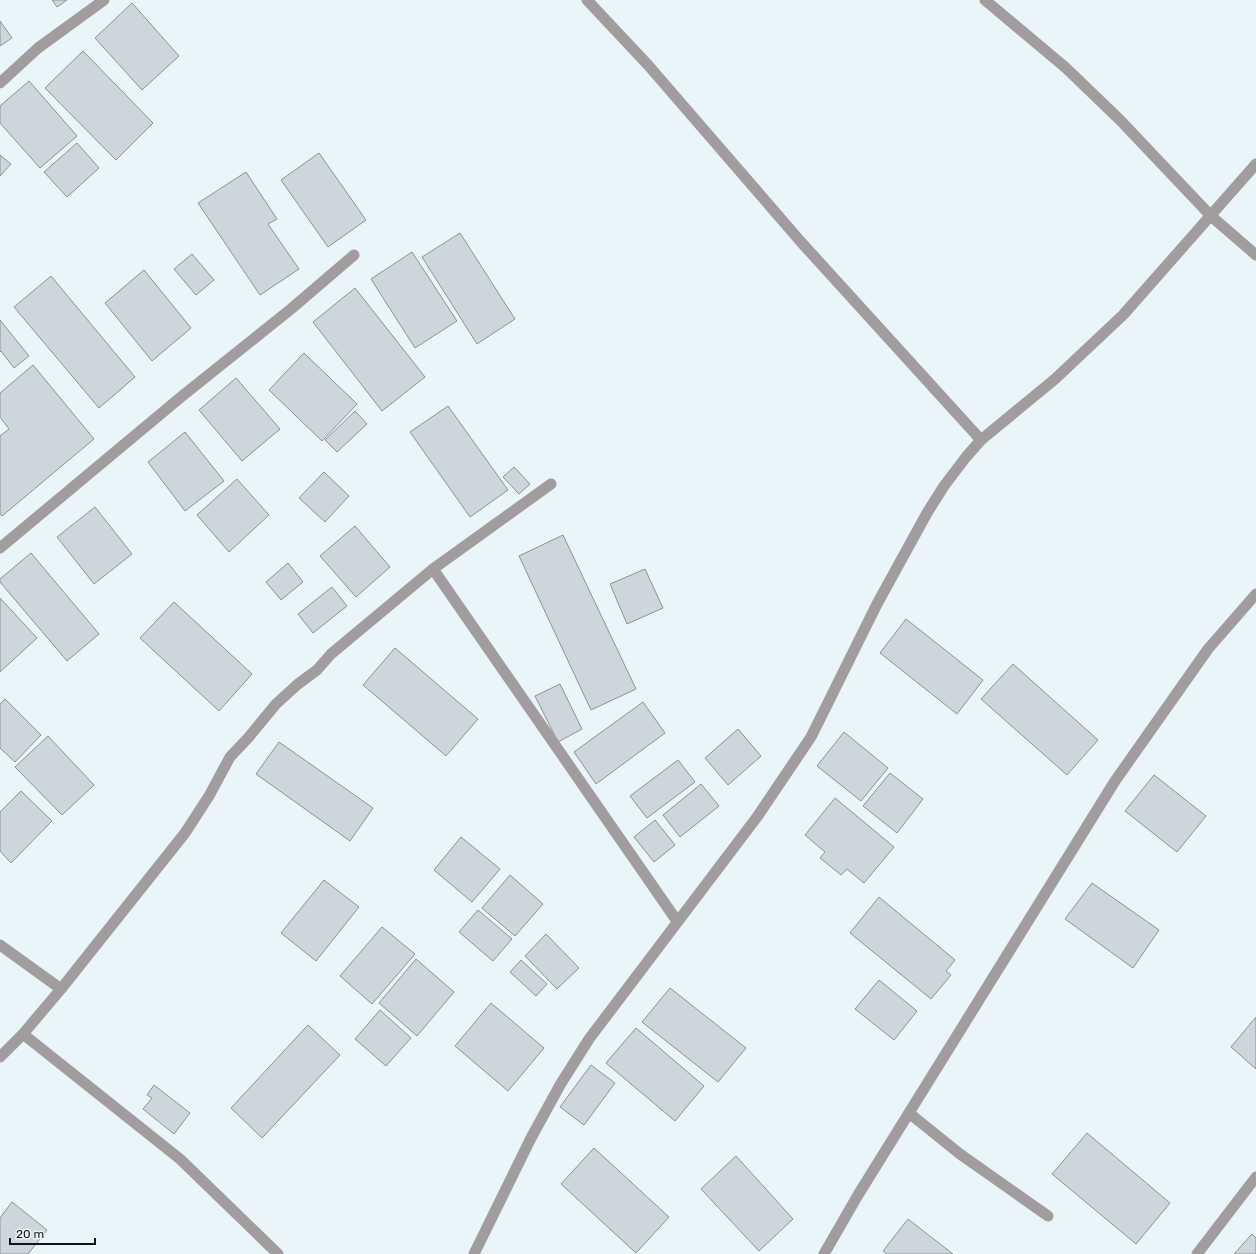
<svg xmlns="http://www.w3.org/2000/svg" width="1256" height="1254" font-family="Rubik,sans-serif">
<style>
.building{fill:#cdd7db;stroke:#899397}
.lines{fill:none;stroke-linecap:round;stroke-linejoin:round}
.minor{stroke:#a19c9e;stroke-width:11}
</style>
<rect width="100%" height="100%" fill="#eaf5f9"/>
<g class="building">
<path d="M 52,0 L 67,0 L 57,7 Z"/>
<path d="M 132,3 L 179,56 L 142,90 L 95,38 Z"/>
<path d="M 0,21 L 12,38 L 0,46 Z"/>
<path d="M 83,51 L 153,123 L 116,160 L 45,88 Z"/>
<path d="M 29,81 L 77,136 L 40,168 L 0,123 L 0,106 Z"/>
<path d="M 77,143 L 99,168 L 67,197 L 44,172 Z"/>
<path d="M 319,153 L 366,220 L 328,247 L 281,180 Z"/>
<path d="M 0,155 L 11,164 L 0,176 Z"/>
<path d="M 246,172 L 277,219 L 268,224 L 299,269 L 260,295 L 198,203 Z"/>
<path d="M 460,233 L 515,319 L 477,344 L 422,257 Z"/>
<path d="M 412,252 L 457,321 L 415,348 L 371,279 Z"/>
<path d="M 192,254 L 214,280 L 196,295 L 174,269 Z"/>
<path d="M 144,270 L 191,328 L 152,361 L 105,303 Z"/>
<path d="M 51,276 L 135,377 L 99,408 L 14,307 Z"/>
<path d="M 355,288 L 425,377 L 382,411 L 313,322 Z"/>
<path d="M 0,320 L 29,356 L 14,368 L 1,351 L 0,352 Z"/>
<path d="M 304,353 L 357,404 L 322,441 L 269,390 Z"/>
<path d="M 33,365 L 94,439 L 2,516 L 0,514 L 0,436 L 9,429 L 0,417 L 0,393 Z"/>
<path d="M 236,378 L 280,429 L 242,461 L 199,410 Z"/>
<path d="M 448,406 L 508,490 L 470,517 L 410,432 Z"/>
<path d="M 355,411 L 367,424 L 337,452 L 325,440 Z"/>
<path d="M 185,432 L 224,481 L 185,511 L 148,462 Z"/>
<path d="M 514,467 L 530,484 L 519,494 L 503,477 Z"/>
<path d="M 324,472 L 349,496 L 325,522 L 299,498 Z"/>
<path d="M 237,479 L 269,515 L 229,552 L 197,515 Z"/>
<path d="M 95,507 L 132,554 L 94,584 L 57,537 Z"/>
<path d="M 355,526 L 390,567 L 356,597 L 320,556 Z"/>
<path d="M 563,535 L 636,689 L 591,710 L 519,556 Z"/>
<path d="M 31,553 L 99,634 L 67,661 L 0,582 L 0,579 Z"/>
<path d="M 288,563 L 303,582 L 281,600 L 266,582 Z"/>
<path d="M 645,569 L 663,608 L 627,624 L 610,584 Z"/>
<path d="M 332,587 L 347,606 L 313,633 L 298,614 Z"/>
<path d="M 0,598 L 37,638 L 0,672 Z"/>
<path d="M 174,602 L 252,674 L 219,711 L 140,638 Z"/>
<path d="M 906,619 L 983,680 L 957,714 L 880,653 Z"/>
<path d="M 395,648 L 478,719 L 446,756 L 363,685 Z"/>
<path d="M 1013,664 L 1098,740 L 1067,775 L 981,699 Z"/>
<path d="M 560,684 L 582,729 L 558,742 L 535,696 Z"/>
<path d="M 5,699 L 41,735 L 15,762 L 0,748 L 0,704 Z"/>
<path d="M 643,702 L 665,733 L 596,784 L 574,752 Z"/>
<path d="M 738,729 L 761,756 L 728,785 L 705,758 Z"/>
<path d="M 844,732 L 888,768 L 861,801 L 817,766 Z"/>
<path d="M 48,736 L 94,785 L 62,815 L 15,767 Z"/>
<path d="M 279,742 L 373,808 L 350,841 L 256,774 Z"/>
<path d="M 678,760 L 695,782 L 647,818 L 630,796 Z"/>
<path d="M 890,773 L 923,799 L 897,833 L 863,806 Z"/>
<path d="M 1154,775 L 1206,816 L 1177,852 L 1125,811 Z"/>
<path d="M 701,784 L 719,806 L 680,837 L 663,815 Z"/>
<path d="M 21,791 L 52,821 L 11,863 L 0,851 L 0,812 Z"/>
<path d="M 835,798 L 894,847 L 864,883 L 847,869 L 841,875 L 820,858 L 825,852 L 805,835 Z"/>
<path d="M 655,820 L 675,845 L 654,862 L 634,837 Z"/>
<path d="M 461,837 L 500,869 L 472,902 L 434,870 Z"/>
<path d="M 510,875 L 543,904 L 515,936 L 482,908 Z"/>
<path d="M 324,880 L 359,907 L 316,961 L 281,933 Z"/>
<path d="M 1092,883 L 1159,930 L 1133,968 L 1065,919 Z"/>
<path d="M 879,897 L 955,960 L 946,971 L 951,975 L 931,999 L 850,933 Z"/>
<path d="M 478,910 L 512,939 L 493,961 L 459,932 Z"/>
<path d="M 382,927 L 415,954 L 372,1004 L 340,976 Z"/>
<path d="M 546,934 L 579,968 L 557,989 L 525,956 Z"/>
<path d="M 416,959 L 454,992 L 417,1036 L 379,1003 Z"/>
<path d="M 521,960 L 547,984 L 536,996 L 510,972 Z"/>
<path d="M 879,980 L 917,1011 L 894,1040 L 855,1009 Z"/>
<path d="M 670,988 L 746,1048 L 718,1082 L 642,1022 Z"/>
<path d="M 491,1003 L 544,1048 L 508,1091 L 455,1046 Z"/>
<path d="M 380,1010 L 411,1038 L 386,1066 L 355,1039 Z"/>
<path d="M 1256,1017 L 1256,1069 L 1231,1047 Z"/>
<path d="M 308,1025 L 340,1055 L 262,1138 L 231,1108 Z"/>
<path d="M 636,1028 L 704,1086 L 675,1121 L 606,1063 Z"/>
<path d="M 591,1065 L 615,1083 L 584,1125 L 560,1107 Z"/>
<path d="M 154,1085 L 190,1113 L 174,1134 L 143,1109 L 152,1098 L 147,1095 Z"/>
<path d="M 1087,1133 L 1170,1203 L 1136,1244 L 1052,1174 Z"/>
<path d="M 594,1148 L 669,1217 L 636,1253 L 561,1184 Z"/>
<path d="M 736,1156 L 793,1219 L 759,1251 L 701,1189 Z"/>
<path d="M 12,1202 L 47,1230 L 28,1254 L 0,1254 L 0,1218 Z"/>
<path d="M 908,1219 L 953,1254 L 887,1254 L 883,1251 Z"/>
<path d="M 1252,1234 L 1256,1238 L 1256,1254 L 1234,1254 Z"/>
</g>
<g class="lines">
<g class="minor">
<path d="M 587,0 L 648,65 L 801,242 L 981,440"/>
<path d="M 985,0 L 1066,68 L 1120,120 L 1211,216 L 1256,255"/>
<path d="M 0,83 L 38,48 L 104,0"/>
<path d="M 0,548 L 181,397 L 291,309 L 354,255"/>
<path d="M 433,569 L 677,921"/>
<path d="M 0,945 L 61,989"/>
<path d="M 23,1034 L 180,1159 L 278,1254"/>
<path d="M 0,1057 L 23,1034 L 61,989 L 185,833 L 209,796 L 230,757 L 248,738 L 276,704 L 298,684 L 317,670 L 331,654 L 433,569 L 551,484"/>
<path d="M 909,1113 L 960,1154 L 1048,1216"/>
<path d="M 474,1254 L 531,1138 L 560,1085 L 589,1039 L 757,817 L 811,737 L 877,604 L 927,513 L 944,486 L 966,457 L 981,440 L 1055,379 L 1123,315 L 1256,164"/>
<path d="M 824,1254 L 858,1195 L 1115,781 L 1208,649 L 1256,594"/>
<path d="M 1197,1254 L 1256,1177"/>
</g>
</g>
<path d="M10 1238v6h85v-6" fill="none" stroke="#111416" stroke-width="2"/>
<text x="16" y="1238" font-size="12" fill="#111416" stroke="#eaf5f9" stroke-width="3" paint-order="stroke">20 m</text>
</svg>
